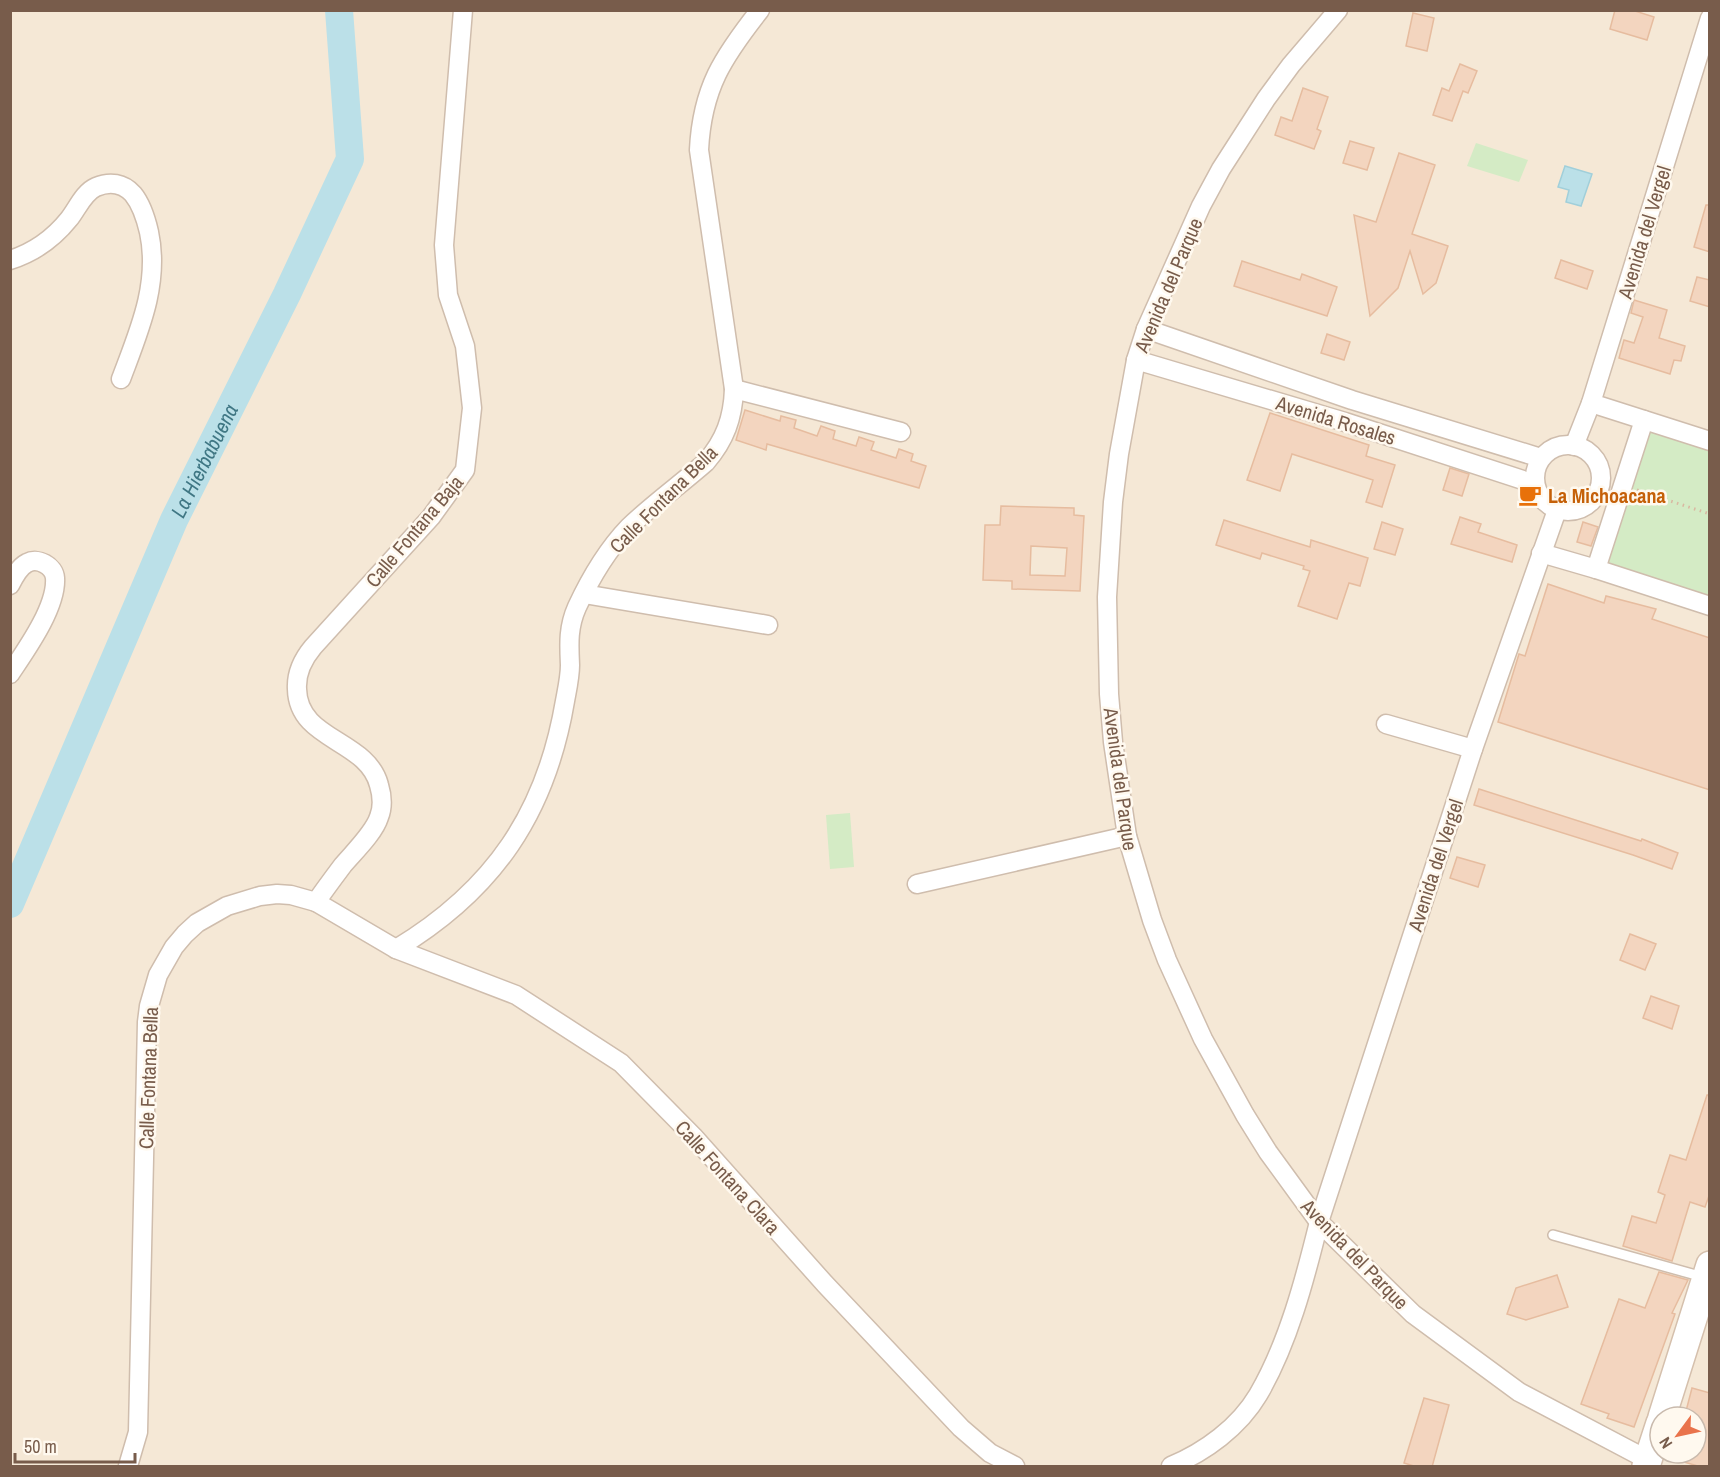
<svg xmlns="http://www.w3.org/2000/svg" width="1720" height="1477" font-family="'Archivo Narrow',sans-serif">
<style>
.residential{fill:#f5e8d6;fill-rule:evenodd}
.green{fill:#d4ebc5}
.water{fill:#bbe0e8;stroke:#a1cfda;stroke-width:1.5}
.lines{fill:none;stroke-linecap:round;stroke-linejoin:round}
.river{stroke:#bbe0e8;stroke-width:28}
.building{fill:#f3d5bf;stroke:#e6bc9f;stroke-width:1.5;fill-rule:evenodd}
.lane-casing{stroke:#cfbdad;stroke-width:12}
.street-casing{stroke:#cfbdad;stroke-width:21}
.secondary-casing{stroke:#d5c0ad;stroke-width:30}
.path{stroke:#d9b8a1;stroke-width:3;stroke-dasharray:1.5 4.5;stroke-linecap:butt}
.lane{stroke:#fff;stroke-width:9}
.street{stroke:#fff;stroke-width:18}
.secondary{stroke:#fff;stroke-width:27}
.labels{text-anchor:middle;dominant-baseline:central;stroke-width:5;stroke-linejoin:round;paint-order:stroke}
.street-label{font-size:20px;fill:#785c4b;stroke:#fff9ef}
.food-label{font-size:20px;font-weight:bold;fill:#c56008;stroke:#fff9ef;text-anchor:start}
.water-label{font-size:21px;font-style:italic;fill:#407784;stroke:#fff9ef}
</style>
<rect width="100%" height="100%" fill="#fdf5e8"/>
<path class="residential" d="M 10,11 L 1709,11 L 1709,1466 L 11,1466 ZM 1660,1417 L 1696,1417 L 1696,1453 L 1660,1453 Z"/>
<g class="green">
<path d="M 1476,143 L 1528,160 L 1519,182 L 1467,166 Z"/>
<path d="M 1651,423 L 1709,443 L 1709,604 L 1604,570 Z"/>
<path d="M 850,813 L 854,867 L 830,869 L 826,815 Z"/>
</g>
<path class="water" d="M 1565,166 L 1592,174 L 1581,206 L 1566,202 L 1569,190 L 1558,187 Z"/>
<g class="lines">
<path class="river" id="s1" d="M 10,904 L 174,520 L 287,294 L 350,159 L 339,10"/>
</g>
<g class="building">
<path d="M 1615,10 L 1632,10 L 1654,17 L 1647,40 L 1610,29 Z"/>
<path d="M 1413,13 L 1434,18 L 1427,51 L 1406,46 Z"/>
<path d="M 1460,64 L 1477,71 L 1468,93 L 1463,91 L 1452,121 L 1433,115 L 1442,88 L 1449,91 Z"/>
<path d="M 1303,88 L 1328,97 L 1317,129 L 1321,131 L 1314,149 L 1275,135 L 1281,117 L 1292,121 Z"/>
<path d="M 1350,141 L 1374,148 L 1367,170 L 1343,163 Z"/>
<path d="M 1399,153 L 1435,165 L 1412,234 L 1448,246 L 1436,283 L 1423,294 L 1410,251 L 1398,288 L 1370,316 L 1354,215 L 1376,222 Z"/>
<path d="M 1706,205 L 1710,205 L 1710,252 L 1694,247 Z"/>
<path d="M 1561,260 L 1593,271 L 1587,289 L 1555,278 Z"/>
<path d="M 1242,261 L 1300,280 L 1302,274 L 1337,287 L 1327,316 L 1234,286 Z"/>
<path d="M 1697,277 L 1710,280 L 1710,307 L 1690,301 Z"/>
<path d="M 1634,300 L 1667,310 L 1659,338 L 1685,346 L 1681,361 L 1674,360 L 1670,374 L 1619,358 L 1624,340 L 1634,343 L 1643,317 L 1631,313 Z"/>
<path d="M 1327,334 L 1350,342 L 1344,360 L 1321,353 Z"/>
<path d="M 745,410 L 780,421 L 781,416 L 796,420 L 794,428 L 817,436 L 821,426 L 835,431 L 833,439 L 856,446 L 859,437 L 874,442 L 871,450 L 896,458 L 899,449 L 913,454 L 911,461 L 926,466 L 919,488 L 767,444 L 766,450 L 736,440 Z"/>
<path d="M 1270,413 L 1369,445 L 1366,456 L 1395,465 L 1382,507 L 1366,502 L 1373,480 L 1292,454 L 1280,491 L 1247,480 Z"/>
<path d="M 1450,468 L 1469,474 L 1462,496 L 1443,490 Z"/>
<path d="M 1001,506 L 1074,508 L 1074,515 L 1084,516 L 1080,591 L 1012,589 L 1012,581 L 983,580 L 985,525 L 1000,525 ZM 1031,546 L 1067,548 L 1065,576 L 1030,575 Z"/>
<path d="M 1460,517 L 1481,524 L 1478,532 L 1517,545 L 1512,562 L 1451,544 Z"/>
<path d="M 1224,520 L 1310,547 L 1311,540 L 1368,558 L 1360,586 L 1349,583 L 1337,619 L 1298,606 L 1310,571 L 1303,569 L 1304,566 L 1262,553 L 1260,559 L 1216,545 Z"/>
<path d="M 1382,522 L 1403,529 L 1395,555 L 1374,549 Z"/>
<path d="M 1583,522 L 1598,527 L 1591,546 L 1577,542 Z"/>
<path d="M 1548,584 L 1604,603 L 1606,596 L 1656,609 L 1652,619 L 1710,638 L 1710,790 L 1498,722 L 1519,654 L 1525,656 Z"/>
<path d="M 1479,789 L 1641,841 L 1642,839 L 1678,853 L 1672,869 L 1633,855 L 1474,805 Z"/>
<path d="M 1457,857 L 1485,865 L 1478,887 L 1450,878 Z"/>
<path d="M 1630,934 L 1656,944 L 1645,970 L 1620,960 Z"/>
<path d="M 1651,996 L 1679,1006 L 1672,1029 L 1643,1018 Z"/>
<path d="M 1707,1095 L 1710,1095 L 1710,1193 L 1705,1207 L 1690,1202 L 1672,1261 L 1623,1246 L 1632,1216 L 1656,1223 L 1665,1195 L 1658,1192 L 1670,1155 L 1686,1160 Z"/>
<path d="M 1659,1272 L 1688,1280 L 1672,1313 L 1675,1314 L 1634,1427 L 1607,1418 L 1609,1414 L 1581,1404 L 1619,1299 L 1645,1308 Z"/>
<path d="M 1557,1275 L 1568,1307 L 1526,1320 L 1507,1314 L 1516,1288 Z"/>
<path d="M 1692,1388 L 1710,1393 L 1710,1467 L 1701,1467 L 1667,1457 L 1668,1453 L 1696,1453 L 1696,1417 L 1685,1415 Z"/>
<path d="M 1424,1398 L 1449,1405 L 1432,1467 L 1417,1467 L 1404,1463 Z"/>
</g>
<g class="lines">
<g class="lane-casing">
<path id="lane" d="M 1553,1235 L 1703,1277"/>
</g>
<g class="street-casing">
<g id="street">
<path d="M 1338,10 L 1291,65 L 1266,99 L 1221,169 L 1201,206 L 1146,329 L 1136,360 L 1119,454 L 1113,502 L 1107,597 L 1109,694 L 1113,742 L 1127,836 L 1152,920 L 1167,960 L 1203,1039 L 1245,1115 L 1268,1152 L 1319,1222 L 1413,1314 L 1519,1392 L 1648,1460"/>
<path d="M 10,260 C 35,252 53,239 69,219 C 77,209 84,192 96,187 C 110,181 123,183 133,194 C 142,205 146,219 149,232 C 160,284 139,331 121,379"/>
<path d="M 1146,329 L 1352,400 L 1541,458"/>
<path d="M 1136,360 L 1345,422 L 1535,484"/>
<path d="M 734,389 L 901,432"/>
<path d="M 1591,403 L 1710,441"/>
<circle cx="1568" cy="478" r="33"/>
<path d="M 1574,446 L 1591,403 L 1710,18"/>
<path d="M 1541,553 L 1596,569 L 1710,606"/>
<path d="M 1596,569 L 1644,420"/>
<path d="M 10,585 C 14,577 19,567 27,563 C 38,557 54,566 55,578 C 57,607 26,650 10,674"/>
<path d="M 584,594 L 768,625"/>
<path d="M 1386,724 L 1473,749"/>
<path d="M 917,884 L 1127,836"/>
<path d="M 316,902 C 325,889 334,877 343,865 C 354,852 374,833 379,817 C 383,807 382,795 379,785 C 367,739 298,741 297,689 C 296,672 303,659 313,647 L 431,517 L 465,470 L 472,408 L 465,346 L 448,295 L 444,245 L 463,10"/>
<path d="M 396,949 C 494,890 546,813 565,701 C 567,690 570,677 570,665 C 569,644 568,627 577,607 C 590,579 607,550 629,527 C 653,504 681,484 706,462 C 725,440 733,418 734,389 L 699,150 C 702,88 723,57 760,10"/>
<path d="M 128,1466 L 138,1432 L 147,1022 L 149,1006 L 158,975 L 174,947 L 185,934 L 197,923 L 227,906 L 260,896 L 277,894 L 291,895 L 316,902 L 396,949 L 516,995 L 621,1063 L 693,1136 L 825,1284 L 961,1428 L 990,1453 L 1015,1466"/>
<path d="M 1171,1466 C 1205,1452 1239,1427 1258,1395 C 1288,1344 1305,1279 1319,1222 L 1473,749 L 1557,510"/>
</g>
</g>
<g class="secondary-casing">
<g id="secondary">
<path d="M 1662,1417 L 1710,1265"/>
<path d="M 1646,1466 L 1660,1423"/>
</g>
</g>
<path class="path" d="M 1637,490 L 1710,514"/>
<use href="#lane" class="lane"/>
<use href="#street" class="street"/>
<use href="#secondary" class="secondary"/>
</g>
<defs>
<g id="cafe-bare" transform="scale(1.8)"><path d="M-5.5-4.5H6V0H3Q3 3.5 0 3.5H-2.5Q-5.5 3.5-5.5 0ZM3-3.2v2h1.7v-2ZM-6 4.5H4V6H-6Z" fill="#e8710a" stroke="#fff9ef" stroke-width="2.5" paint-order="stroke"/></g>
</defs>
<g fill-rule="evenodd">
<use href="#cafe-bare" x="1530" y="495"/>
</g>
<g class="labels">
<g class="street-label">
<text transform="translate(1644 232) rotate(-73)">Avenida del Vergel</text>
<text transform="translate(1168 285) rotate(-67)">Avenida del Parque</text>
<text transform="translate(1336 420) rotate(17)">Avenida Rosales</text>
<text transform="translate(663 499) rotate(-45)">Calle Fontana Bella</text>
<text transform="translate(414 531) rotate(-50)">Calle Fontana Baja</text>
<text transform="translate(1121 779) rotate(82)">Avenida del Parque</text>
<text transform="translate(1435 865) rotate(-72)">Avenida del Vergel</text>
<text transform="translate(148 1078) rotate(-88)">Calle Fontana Bella</text>
<text transform="translate(728 1177) rotate(48)">Calle Fontana Clara</text>
<text transform="translate(1355 1254) rotate(46)">Avenida del Parque</text>
</g>
<g class="food-label">
<text x="1548" y="495">La Michoacana</text>
</g>
<g class="water-label">
<text stroke="none"><textPath href="#s1" startOffset="484">La Hierbabuena</textPath></text>
</g>
</g>
<rect width="1720" height="1477" fill="none" stroke="#785c4b" stroke-width="24"/>
<g transform="translate(1678 1435) rotate(237)"><circle r="28" fill="#fff9ef" stroke="#c9baad" stroke-width="1.5"/>
<path d="M0-4.5L10 22L0 15L-10 22Z" fill="#e9734b"/>
<text y="-9" font-size="16" font-weight="bold" text-anchor="middle" fill="#785c4b">N</text>
</g>
<path d="M15 1453v9h120v-9" fill="none" stroke="#785c4b" stroke-width="3"/>
<text x="24" y="1453" font-size="18" fill="#785c4b" stroke="#fff9ef" stroke-width="4.5" paint-order="stroke">50 m</text>
</svg>
